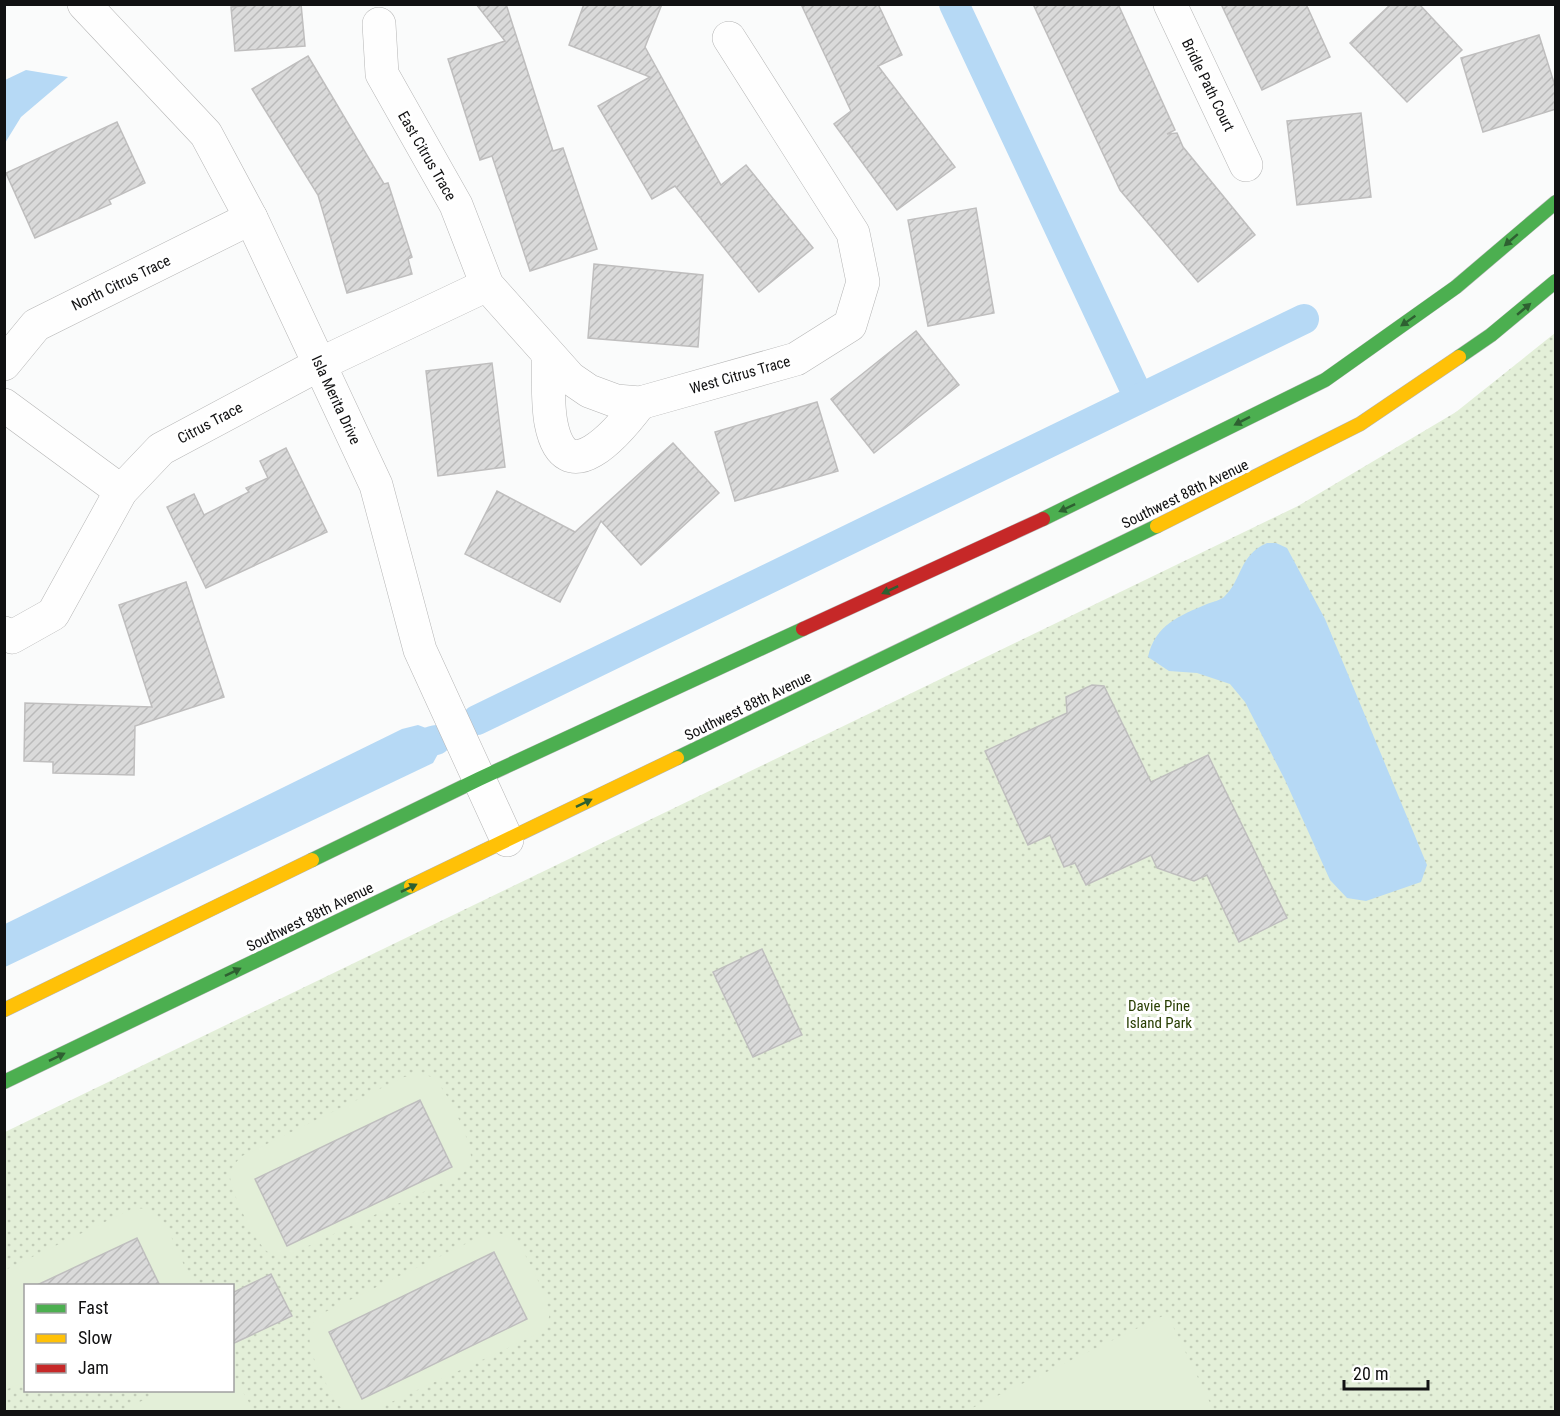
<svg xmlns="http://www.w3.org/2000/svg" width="1560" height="1416" font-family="'Roboto Condensed',sans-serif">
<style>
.grass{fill:url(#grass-dots);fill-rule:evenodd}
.garden{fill:#e3efd8}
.water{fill:#b6d9f5}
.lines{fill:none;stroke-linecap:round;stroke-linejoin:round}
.canal{stroke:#b6d9f5;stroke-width:30}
.building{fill:url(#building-hatch);stroke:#bfbebe;stroke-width:1.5}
.street-casing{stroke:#b5b5b5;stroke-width:34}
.fast-casing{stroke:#b5b5b5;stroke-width:15}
.slow-casing{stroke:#b5b5b5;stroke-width:15}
.jam-casing{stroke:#b5b5b5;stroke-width:15}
.street{stroke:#fefefe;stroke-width:33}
.fast{stroke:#4caf50;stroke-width:14}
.slow{stroke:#ffc107;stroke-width:14}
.jam{stroke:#c62828;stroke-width:14}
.oneway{fill:#2e6031}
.labels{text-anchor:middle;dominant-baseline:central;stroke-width:6;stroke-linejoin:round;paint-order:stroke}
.street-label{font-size:15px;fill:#111112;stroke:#fff}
.park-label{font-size:15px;fill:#283e02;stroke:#fff}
</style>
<defs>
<pattern id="grass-dots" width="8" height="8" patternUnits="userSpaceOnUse" patternTransform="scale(1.5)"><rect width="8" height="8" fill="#e3efd8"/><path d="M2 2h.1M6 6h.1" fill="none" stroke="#c2ccb8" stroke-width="1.8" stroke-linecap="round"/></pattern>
<pattern id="building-hatch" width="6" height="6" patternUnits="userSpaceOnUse" patternTransform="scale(1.5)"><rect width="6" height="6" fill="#dadada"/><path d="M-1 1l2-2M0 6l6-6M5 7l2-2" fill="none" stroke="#bababa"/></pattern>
</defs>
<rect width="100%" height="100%" fill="#fafbfb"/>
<path class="grass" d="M 1555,333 L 1555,1411 L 5,1412 L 5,1132 L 1298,506 L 1456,412 ZM 26,1286 L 232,1286 L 232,1390 L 26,1390 Z"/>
<g class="garden">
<path d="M 418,1074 C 425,1074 431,1076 436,1081 C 447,1091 472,1142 471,1158 C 470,1165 467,1169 462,1174 L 291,1254 C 282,1256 275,1256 268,1252 C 256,1245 230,1190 230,1176 C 231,1167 236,1162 242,1156 L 404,1077 Z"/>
<path d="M 134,1208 L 148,1209 L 165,1223 L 193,1285 L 26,1286 L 25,1382 L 5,1390 L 5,1270 Z"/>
<path d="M 496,1233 C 505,1234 511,1237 517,1243 C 527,1254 550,1302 549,1317 C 548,1324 545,1328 540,1333 L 372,1411 L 343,1409 L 337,1404 C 325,1378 294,1339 319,1315 L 482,1236 Z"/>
<path d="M 1167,1314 L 1214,1411 L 966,1411 Z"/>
<path d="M 233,1375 L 254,1411 L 120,1411 L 163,1391 L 232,1390 Z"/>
</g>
<g class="water">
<path d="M 26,70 L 68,77 L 21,117 L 5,143 L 5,80 Z"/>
<path d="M 1267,543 L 1276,543 L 1287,548 L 1325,619 L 1427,865 L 1421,882 L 1366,901 L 1347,898 L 1330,880 L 1285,780 L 1245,702 L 1230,684 L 1197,673 L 1169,671 L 1148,657 C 1155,625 1179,616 1207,604 C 1212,602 1221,600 1224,597 C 1243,579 1238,556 1267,543 Z"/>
<path d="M 418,725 L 426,728 L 438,754 L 433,763 L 5,967 L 5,924 L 402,729 Z"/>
</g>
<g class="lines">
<g class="canal">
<path d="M 954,4 L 1139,398"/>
<path d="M 477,720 L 1304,319"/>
<path d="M 432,741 L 436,740"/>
</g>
</g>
<g class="building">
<path d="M 264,4 L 301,4 L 305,46 L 235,51 L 231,7 Z"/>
<path d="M 476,4 L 506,4 L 553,151 L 563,148 L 597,249 L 530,271 L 492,156 L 480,160 L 448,59 L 505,41 Z"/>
<path d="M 584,4 L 662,4 L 645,47 L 721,185 L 746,165 L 813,248 L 759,292 L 675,186 L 652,199 L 598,106 L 650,77 L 569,45 Z"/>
<path d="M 801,4 L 878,4 L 902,55 L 878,66 L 955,167 L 897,210 L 834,124 L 851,111 Z"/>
<path d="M 1033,4 L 1118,4 L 1175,130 L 1167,134 L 1177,133 L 1183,147 L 1255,235 L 1198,282 L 1120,190 Z"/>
<path d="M 1221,4 L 1306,4 L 1330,57 L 1262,90 Z"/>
<path d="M 1391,4 L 1419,4 L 1462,50 L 1407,102 L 1350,43 Z"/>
<path d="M 1539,35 L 1556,89 L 1556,109 L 1483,132 L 1461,58 Z"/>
<path d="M 308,56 L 384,184 L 388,183 L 412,257 L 408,259 L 412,274 L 347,293 L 318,195 L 252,89 Z"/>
<path d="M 1361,113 L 1371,197 L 1297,205 L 1287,121 Z"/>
<path d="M 117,122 L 145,183 L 109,200 L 111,204 L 35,238 L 6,173 Z"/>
<path d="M 976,208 L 994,313 L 928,326 L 908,220 Z"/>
<path d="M 594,264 L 703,275 L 698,347 L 588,338 Z"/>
<path d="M 916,331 L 959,385 L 874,453 L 831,399 Z"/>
<path d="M 492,363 L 505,467 L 438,476 L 426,371 Z"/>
<path d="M 817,402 L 838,471 L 735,501 L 715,432 Z"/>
<path d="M 673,443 L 719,493 L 641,565 L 601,521 L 560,602 L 465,554 L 497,491 L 575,532 Z"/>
<path d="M 286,448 L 327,532 L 206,588 L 167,507 L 194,494 L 204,515 L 249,492 L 246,488 L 268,478 L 260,461 Z"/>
<path d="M 186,582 L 224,697 L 135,726 L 134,775 L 53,773 L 53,762 L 24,761 L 25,703 L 152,707 L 119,605 Z"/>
<path d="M 1092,685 L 1104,686 L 1151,782 L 1208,755 L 1287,918 L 1239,942 L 1207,875 L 1194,881 L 1157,868 L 1151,855 L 1086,885 L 1075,863 L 1064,867 L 1050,835 L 1028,845 L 985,751 L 1067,713 L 1066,697 Z"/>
<path d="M 762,949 L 802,1035 L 753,1057 L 713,972 Z"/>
<path d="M 420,1100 L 452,1167 L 287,1246 L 255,1179 Z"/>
<path d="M 137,1238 L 160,1286 L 35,1286 Z"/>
<path d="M 494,1252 L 527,1319 L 362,1399 L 329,1332 Z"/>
<path d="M 271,1274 L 292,1316 L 232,1344 L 232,1293 Z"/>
</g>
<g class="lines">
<g class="street-casing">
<g id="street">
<path d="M 84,4 L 206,134 L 251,218 L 376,485 L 420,650 L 507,840"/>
<path d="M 1170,4 L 1246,165"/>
<path d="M 379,24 L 382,74 L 456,205 L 487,285 L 570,378 L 589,391 L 616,401 L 640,403 L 796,359 L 850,325 L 863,282 L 853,233 L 729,38"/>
<path d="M 548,357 C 549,378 547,402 551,423 C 565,496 619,431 640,403"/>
<path d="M 4,364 L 36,325 L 251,218"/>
<path d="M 4,405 L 121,491"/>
<path d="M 4,633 L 12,637 L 53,614 L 121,491 L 161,449 L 320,364 L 487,285"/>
</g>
</g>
<g class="fast-casing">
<g id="fast">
<path d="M 1459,357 L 1491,335 L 1556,281"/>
<path d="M 1043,519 L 1325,380 L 1456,287 L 1556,202"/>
<path d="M 677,758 L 1157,526"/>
<path d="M 312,860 L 479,779 L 803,629"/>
<path d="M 4,1082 L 411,886"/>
</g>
</g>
<g class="slow-casing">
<g id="slow">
<path d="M 1157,526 L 1360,424 L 1459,357"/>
<path d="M 411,886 L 677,758"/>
<path d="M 4,1010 L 312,860"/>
</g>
</g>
<g class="jam-casing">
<path id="jam" d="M 803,629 L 1043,519"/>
</g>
<use href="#street" class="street"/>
<use href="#fast" class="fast"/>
<use href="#slow" class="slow"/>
<use href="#jam" class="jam"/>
</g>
<defs><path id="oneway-solid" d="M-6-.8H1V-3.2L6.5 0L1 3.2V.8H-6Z" transform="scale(1.5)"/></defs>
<g class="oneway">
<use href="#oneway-solid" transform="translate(1511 240) rotate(139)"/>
<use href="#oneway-solid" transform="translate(1524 309) rotate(-40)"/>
<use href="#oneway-solid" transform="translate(1408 321) rotate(145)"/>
<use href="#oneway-solid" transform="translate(1242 421) rotate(153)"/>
<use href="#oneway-solid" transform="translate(1067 508) rotate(155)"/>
<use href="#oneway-solid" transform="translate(890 590) rotate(155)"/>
<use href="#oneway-solid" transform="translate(584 803) rotate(-26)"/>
<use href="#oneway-solid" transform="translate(409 888) rotate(-26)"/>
<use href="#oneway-solid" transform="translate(233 972) rotate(-26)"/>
<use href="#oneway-solid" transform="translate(57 1057) rotate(-26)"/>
</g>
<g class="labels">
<g class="street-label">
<text transform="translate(1208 85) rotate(64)">Bridle Path Court</text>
<text transform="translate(427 156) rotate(60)">East Citrus Trace</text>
<text transform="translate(121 283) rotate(-26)">North Citrus Trace</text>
<text transform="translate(740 375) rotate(-16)">West Citrus Trace</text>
<text transform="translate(336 400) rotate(65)">Isla Merita Drive</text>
<text transform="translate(210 423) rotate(-28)">Citrus Trace</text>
<text transform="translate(1185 494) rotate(-26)">Southwest 88th Avenue</text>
<text transform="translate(748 706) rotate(-26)">Southwest 88th Avenue</text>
<text transform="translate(310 917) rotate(-26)">Southwest 88th Avenue</text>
</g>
<g class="park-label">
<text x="1159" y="1006">Davie Pine<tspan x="1159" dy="17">Island Park</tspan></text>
</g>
</g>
<rect width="1560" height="1416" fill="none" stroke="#111112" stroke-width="12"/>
<rect x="24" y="1284" width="210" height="108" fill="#ffffff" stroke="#a0a0a0" stroke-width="1.5"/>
<rect x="36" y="1304" width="30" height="9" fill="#4caf50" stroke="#a0a0a0" stroke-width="1.5"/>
<text x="78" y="1314" font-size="18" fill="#111112">Fast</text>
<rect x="36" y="1334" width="30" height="9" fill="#ffc107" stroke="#a0a0a0" stroke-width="1.5"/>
<text x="78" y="1344" font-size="18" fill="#111112">Slow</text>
<rect x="36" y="1364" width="30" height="9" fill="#c62828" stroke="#a0a0a0" stroke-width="1.5"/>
<text x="78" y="1374" font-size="18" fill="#111112">Jam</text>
<path d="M1344 1380v9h84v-9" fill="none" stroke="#111112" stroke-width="3"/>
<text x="1353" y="1380" font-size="18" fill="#111112" stroke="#ffffff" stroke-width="4.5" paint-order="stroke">20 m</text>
</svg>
